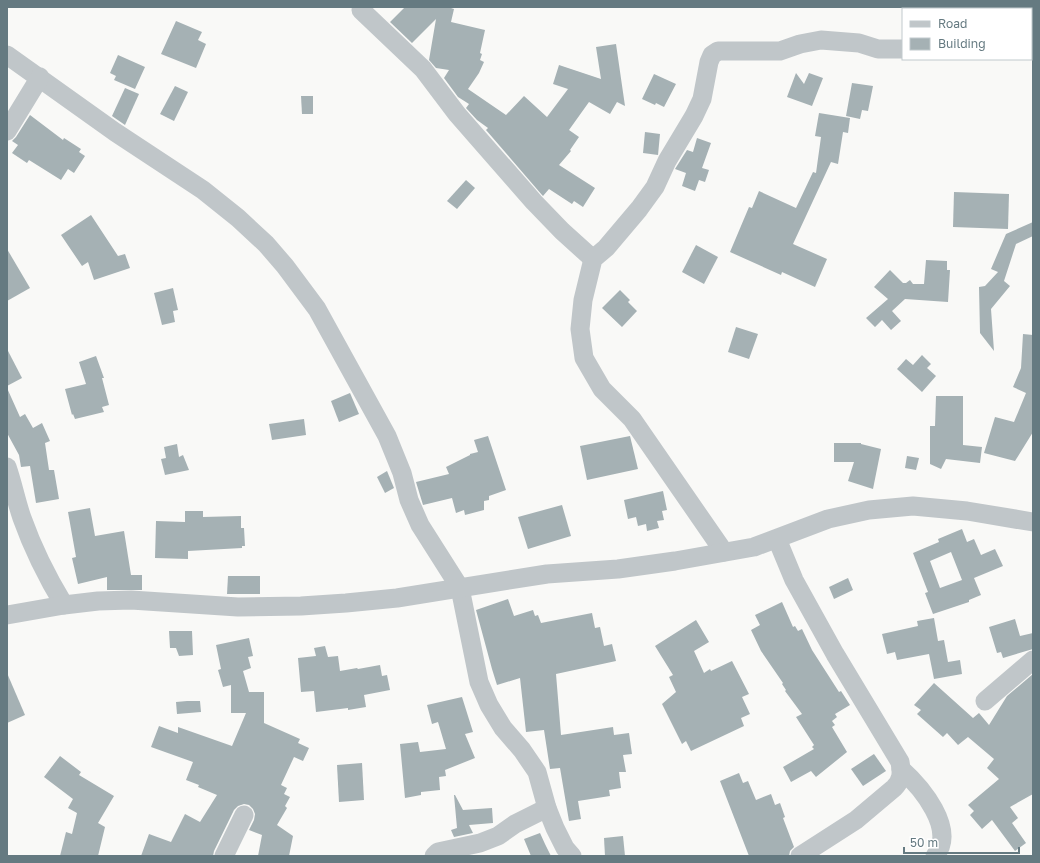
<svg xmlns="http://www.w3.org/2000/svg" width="1040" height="863" font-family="'Golos Text',sans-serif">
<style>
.building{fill:#a5b1b4;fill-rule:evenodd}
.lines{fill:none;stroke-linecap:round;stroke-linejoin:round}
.minor{stroke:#c0c6c9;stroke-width:19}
</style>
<rect width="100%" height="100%" fill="#f9f9f7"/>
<g class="building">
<path d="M 405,7 L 448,7 L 454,9 L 451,22 L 485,30 L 480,53 L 482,54 L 480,60 L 484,62 L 479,73 L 468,89 L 506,115 L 524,96 L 547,117 L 568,89 L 553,84 L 559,65 L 601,79 L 596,47 L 616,44 L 625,106 L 617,102 L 610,114 L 589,102 L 569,130 L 579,137 L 570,150 L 571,151 L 559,165 L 595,188 L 583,207 L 574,201 L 572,204 L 549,189 L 543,196 L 542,195 L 486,130 L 488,128 L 477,120 L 466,108 L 469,104 L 458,97 L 444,78 L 449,70 L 436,68 L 429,60 L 436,19 L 412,43 L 390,22 Z"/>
<path d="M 176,21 L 202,32 L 198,40 L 206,44 L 196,68 L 161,54 Z"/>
<path d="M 118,55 L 145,67 L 135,89 L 114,80 L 116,76 L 110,73 Z"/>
<path d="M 796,73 L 804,84 L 809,73 L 823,78 L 812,106 L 787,97 Z"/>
<path d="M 654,74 L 676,84 L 664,107 L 656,103 L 655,105 L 642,99 Z"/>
<path d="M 852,83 L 873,86 L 868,111 L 862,110 L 860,119 L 846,116 Z"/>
<path d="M 175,86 L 188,92 L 174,121 L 160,114 Z"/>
<path d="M 125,88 L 139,94 L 125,125 L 112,116 Z"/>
<path d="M 301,96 L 313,96 L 313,114 L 302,114 Z"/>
<path d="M 819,113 L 850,118 L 848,133 L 843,132 L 838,164 L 831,162 L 793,244 L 827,259 L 815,287 L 782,272 L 781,275 L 730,252 L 749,207 L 752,208 L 759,191 L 796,208 L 813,172 L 816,173 L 821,137 L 815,136 Z"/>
<path d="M 30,115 L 63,140 L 64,138 L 81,149 L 79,152 L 85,156 L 74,173 L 68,169 L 61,180 L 29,160 L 27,163 L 12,153 L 18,145 L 12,141 L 16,137 Z"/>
<path d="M 645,132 L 660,134 L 658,155 L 643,153 Z"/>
<path d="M 697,138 L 711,143 L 702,168 L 709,170 L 705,182 L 699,180 L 695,191 L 682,186 L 686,173 L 675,169 L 687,150 L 693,152 Z"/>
<path d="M 466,180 L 475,188 L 457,209 L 447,201 Z"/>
<path d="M 954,192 L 1009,194 L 1008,229 L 953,227 Z"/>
<path d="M 91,215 L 118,256 L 125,254 L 130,268 L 94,280 L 88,262 L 82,266 L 61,235 Z"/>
<path d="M 1033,222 L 1033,236 L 1016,244 L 1004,281 L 1010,286 L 991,309 L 994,351 L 980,333 L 979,287 L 985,286 L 998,272 L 991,269 L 1006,234 Z"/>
<path d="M 696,245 L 718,257 L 704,284 L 682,272 Z"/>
<path d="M 7,249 L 30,288 L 7,301 Z"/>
<path d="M 926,260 L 947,261 L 947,270 L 950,270 L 948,302 L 905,299 L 892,311 L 901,321 L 891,330 L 882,320 L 875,327 L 866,318 L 888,299 L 874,287 L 890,270 L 903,283 L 906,283 L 910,280 L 913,284 L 924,284 Z"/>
<path d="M 173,288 L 178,310 L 173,311 L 175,322 L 162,325 L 154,293 Z"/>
<path d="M 620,290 L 630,300 L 628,302 L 637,311 L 622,327 L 602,308 Z"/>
<path d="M 736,327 L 758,334 L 749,359 L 728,352 Z"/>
<path d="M 1023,334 L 1033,335 L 1033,432 L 1015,461 L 984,453 L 995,417 L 1014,422 L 1026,393 L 1013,387 L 1021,368 Z"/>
<path d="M 7,349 L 22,378 L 7,386 Z"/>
<path d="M 922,355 L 931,364 L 927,368 L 936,376 L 922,392 L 897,369 L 906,359 L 913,365 Z"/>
<path d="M 96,356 L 104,378 L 102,378 L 109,405 L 102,407 L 104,412 L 75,419 L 73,414 L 72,415 L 65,389 L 86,384 L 79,362 Z"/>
<path d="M 7,388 L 20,417 L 25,414 L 33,428 L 42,423 L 50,441 L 45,443 L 49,470 L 54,470 L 59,499 L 36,503 L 30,466 L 21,467 L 19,455 L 7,433 Z"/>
<path d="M 350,393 L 359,414 L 339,422 L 331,401 Z"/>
<path d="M 936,396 L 963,396 L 963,445 L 982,447 L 980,463 L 946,459 L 941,469 L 930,464 L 930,426 L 935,426 Z"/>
<path d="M 304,419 L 306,435 L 272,440 L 269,424 Z"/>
<path d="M 488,436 L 506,490 L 489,496 L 489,500 L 484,501 L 484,510 L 465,515 L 464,510 L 456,513 L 452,498 L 423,505 L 416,482 L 449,474 L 446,467 L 470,455 L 470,454 L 478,452 L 474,440 Z"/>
<path d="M 630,436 L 638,469 L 587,480 L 580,446 Z"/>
<path d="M 834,443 L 861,443 L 861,444 L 881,449 L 873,489 L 848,481 L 854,462 L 834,462 Z"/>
<path d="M 177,444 L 179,457 L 183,455 L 189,470 L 165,475 L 161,459 L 166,458 L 164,447 Z"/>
<path d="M 907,456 L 919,458 L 916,470 L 905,468 Z"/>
<path d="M 387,471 L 394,488 L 385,493 L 377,477 Z"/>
<path d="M 663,491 L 667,510 L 662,511 L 664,520 L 657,521 L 659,528 L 647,531 L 646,524 L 638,526 L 636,517 L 628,519 L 624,500 Z"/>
<path d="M 562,505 L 571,536 L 528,549 L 518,517 Z"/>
<path d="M 90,508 L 95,536 L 124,531 L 131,575 L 142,575 L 142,590 L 107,590 L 107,577 L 78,584 L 72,558 L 76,557 L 68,512 Z"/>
<path d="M 185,511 L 203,511 L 203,517 L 241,516 L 241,528 L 244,528 L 245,546 L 242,546 L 242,548 L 188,551 L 188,559 L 155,558 L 156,521 L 185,522 Z"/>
<path d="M 962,529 L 967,542 L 974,539 L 981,555 L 995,549 L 1003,566 L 974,578 L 981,595 L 969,600 L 969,602 L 933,614 L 925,593 L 928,592 L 913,553 L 939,542 L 938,539 ZM 951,552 L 962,580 L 940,588 L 930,561 Z"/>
<path d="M 228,576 L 260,576 L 260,594 L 227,594 Z"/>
<path d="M 848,578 L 853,590 L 834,599 L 829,587 Z"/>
<path d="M 508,599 L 514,616 L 533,610 L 535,616 L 538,615 L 541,623 L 592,613 L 595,628 L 600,627 L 604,646 L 612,644 L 616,661 L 556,674 L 561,735 L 613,727 L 614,735 L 629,733 L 632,754 L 623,755 L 626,772 L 619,772 L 621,788 L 609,790 L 610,796 L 578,801 L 581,819 L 569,821 L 560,768 L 550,769 L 544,730 L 526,732 L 520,678 L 497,685 L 492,669 L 476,610 Z"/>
<path d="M 782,602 L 793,627 L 795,626 L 798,631 L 802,629 L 812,650 L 839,692 L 841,691 L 850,705 L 835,714 L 837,717 L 832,721 L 835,725 L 832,727 L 847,752 L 816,777 L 811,771 L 791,782 L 783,767 L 814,749 L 812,747 L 814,745 L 796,717 L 802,714 L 785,691 L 786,690 L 782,684 L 783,683 L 761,651 L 751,630 L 760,625 L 755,615 Z"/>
<path d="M 934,618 L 938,641 L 944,640 L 948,662 L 960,660 L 962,674 L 934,679 L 929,654 L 897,660 L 895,652 L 887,654 L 882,634 L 918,626 L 917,621 Z"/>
<path d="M 1015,619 L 1020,636 L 1033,633 L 1033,649 L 1003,658 L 1001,652 L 997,653 L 989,627 Z"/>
<path d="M 696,620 L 709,642 L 694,651 L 704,673 L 710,669 L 711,671 L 732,661 L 749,694 L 742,697 L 750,714 L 741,718 L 744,726 L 691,751 L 686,741 L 682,744 L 662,704 L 676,692 L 669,677 L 673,675 L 655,646 Z"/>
<path d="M 169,631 L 192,631 L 193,655 L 179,656 L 176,648 L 170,648 Z"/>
<path d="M 249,638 L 253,656 L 248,657 L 251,668 L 243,671 L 249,692 L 264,692 L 264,718 L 263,718 L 264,718 L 264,723 L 300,739 L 298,743 L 309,748 L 303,761 L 294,757 L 281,785 L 287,788 L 284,794 L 290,797 L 285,806 L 287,808 L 277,825 L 293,836 L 289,856 L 258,856 L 262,835 L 249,830 L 254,820 L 255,814 L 253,809 L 249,805 L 244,804 L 238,806 L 234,810 L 214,851 L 213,856 L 141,856 L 149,834 L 171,842 L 185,814 L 200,822 L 217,795 L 198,787 L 199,785 L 186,780 L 193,762 L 151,747 L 159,726 L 178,733 L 178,727 L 232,746 L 246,713 L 231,713 L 231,685 L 223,687 L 218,670 L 221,669 L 216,645 Z"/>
<path d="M 325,646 L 328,657 L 338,656 L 340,671 L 357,668 L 358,669 L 380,665 L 382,676 L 387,675 L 390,690 L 364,695 L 366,707 L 348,710 L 348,708 L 316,712 L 314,691 L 301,692 L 298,658 L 316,656 L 314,648 Z"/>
<path d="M 7,673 L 25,715 L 7,723 Z"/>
<path d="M 1033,674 L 1033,794 L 1010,807 L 1018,818 L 1012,823 L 1026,843 L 1015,851 L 992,820 L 982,829 L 970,815 L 974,811 L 968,805 L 999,779 L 987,768 L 994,759 L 968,737 L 958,745 L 947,733 L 943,737 L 917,714 L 921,710 L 914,705 L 934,683 L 973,718 L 979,713 L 989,725 L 1007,696 Z"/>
<path d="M 462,697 L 473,732 L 465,734 L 475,758 L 445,770 L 446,776 L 439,777 L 440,790 L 421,792 L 421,795 L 405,798 L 400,744 L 418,742 L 420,752 L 446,749 L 438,722 L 432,724 L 427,705 Z"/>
<path d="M 187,701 L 200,701 L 201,712 L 177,714 L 176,702 Z"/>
<path d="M 874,754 L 886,771 L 863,786 L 851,769 Z"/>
<path d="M 60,756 L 81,772 L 79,775 L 114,796 L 98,823 L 105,827 L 98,856 L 60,856 L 66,832 L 72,834 L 77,813 L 68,808 L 73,799 L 44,777 Z"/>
<path d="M 362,763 L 364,800 L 339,802 L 337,765 Z"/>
<path d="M 739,773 L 743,783 L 748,781 L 756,800 L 771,794 L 775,805 L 780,803 L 785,817 L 783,818 L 794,847 L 790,851 L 789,856 L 749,856 L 720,781 Z"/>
<path d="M 454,795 L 455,795 L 463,810 L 492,808 L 493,823 L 469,825 L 473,833 L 454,837 L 451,830 L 457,828 Z"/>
<path d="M 540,833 L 545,844 L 551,856 L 531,856 L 524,839 Z"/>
<path d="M 623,836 L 625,856 L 605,856 L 604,838 Z"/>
</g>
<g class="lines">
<g class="minor">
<path d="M 361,10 L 423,69 L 457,114 L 534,202 L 562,231 L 593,259"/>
<path d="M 1031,36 L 1033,36"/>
<path d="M 7,55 L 115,132 L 203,190 L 238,218 L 266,244 L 285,266 L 317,309 L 387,436 L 402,473 L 409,500 L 420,525 L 460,588 L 479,682 L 489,705 L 503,728 L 522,750 L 537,772 L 547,808 L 555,828 L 565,848 L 572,856"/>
<path d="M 7,131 L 40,77"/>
<path d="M 7,467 C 13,484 16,501 22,518 C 33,549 47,577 64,605"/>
<path d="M 777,539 L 794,580 L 835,654 L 900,762 C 902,773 902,780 894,788 L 856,820 L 800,856"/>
<path d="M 724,552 L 632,419 L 602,389 L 584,358 L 580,329 L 583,300 L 593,259 L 606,248 L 639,209 L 655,187 L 667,161 L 694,116 L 702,99 L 709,62 L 712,55 L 718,51 L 780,51 L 800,44 L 821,40 L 859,43 L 878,49 L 903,49"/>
<path d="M 7,615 L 64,605 L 98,601 L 131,600 L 238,607 L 301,606 L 346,603 L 397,598 L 547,574 L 618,569 L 675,561 L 754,547 L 828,519 L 869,510 L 913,506 L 967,511 L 1033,522"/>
<path d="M 985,701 L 1033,660"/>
<path d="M 901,769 C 921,787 957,829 935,856"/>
<path d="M 224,856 L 244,815"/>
<path d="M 434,856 L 438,852 L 480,843 L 498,836 L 515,824 L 547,808"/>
</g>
</g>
<rect width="1040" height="863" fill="none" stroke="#657a81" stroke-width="16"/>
<rect x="902" y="8" width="130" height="52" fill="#ffffff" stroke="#c1cacd"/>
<rect x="910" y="21" width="20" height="6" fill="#c0c6c9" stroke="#c1cacd"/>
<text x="938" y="28" font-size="12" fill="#657a81">Road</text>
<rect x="910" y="38" width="20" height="12" fill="#a5b1b4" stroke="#c1cacd"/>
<text x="938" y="48" font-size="12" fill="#657a81">Building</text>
<path d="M904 847v6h115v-6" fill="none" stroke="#657a81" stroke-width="2"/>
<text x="910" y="847" font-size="12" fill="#657a81" stroke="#ffffff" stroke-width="3" paint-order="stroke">50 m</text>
</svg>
